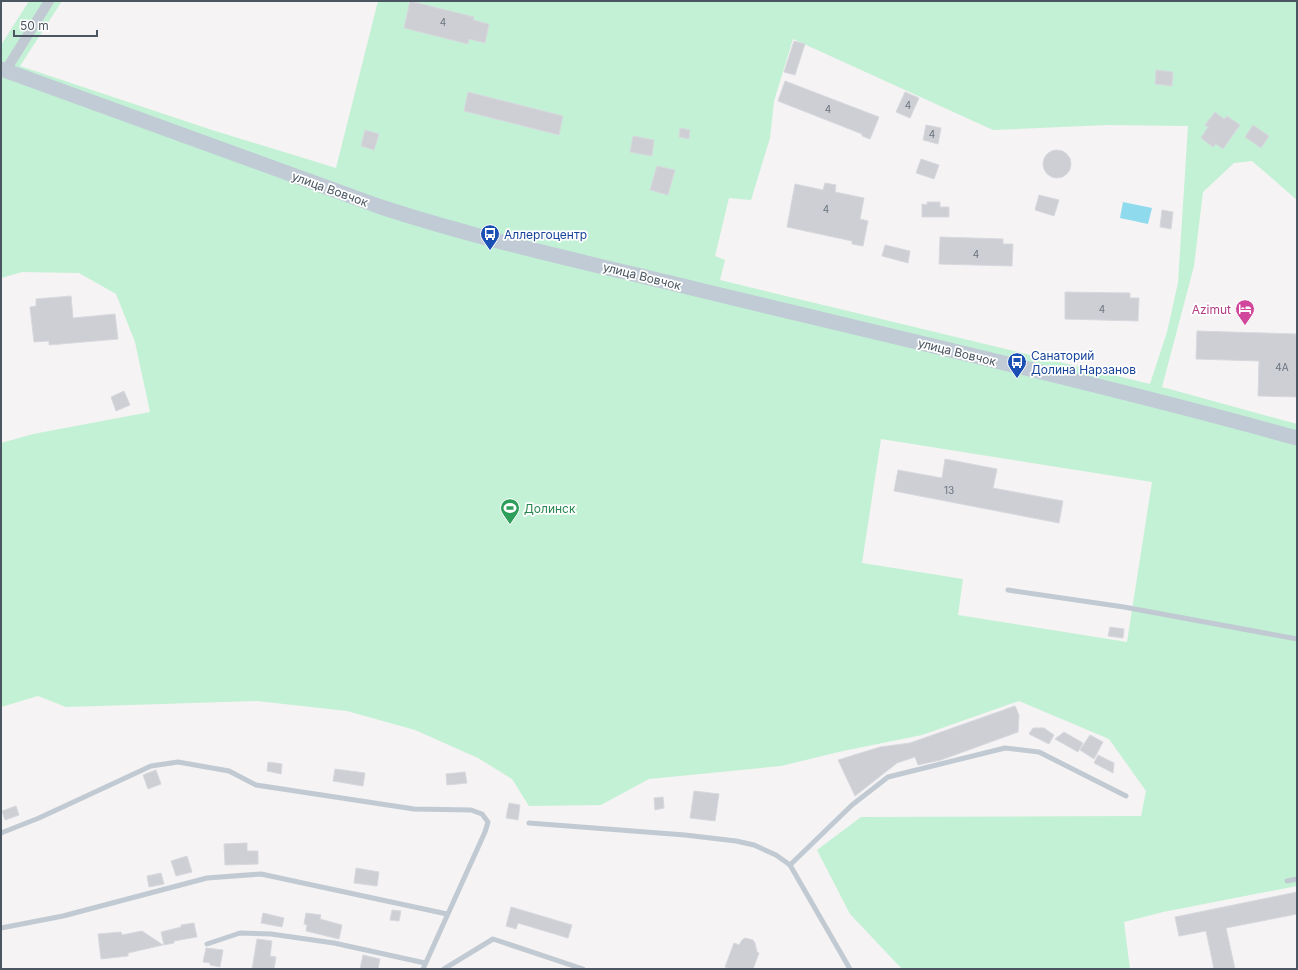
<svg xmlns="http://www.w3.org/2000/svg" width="1298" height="970" font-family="Inter,sans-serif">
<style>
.green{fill:#c3f1d5;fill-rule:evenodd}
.water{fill:#90daee}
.building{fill:#cdcfd5;stroke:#d7d9de}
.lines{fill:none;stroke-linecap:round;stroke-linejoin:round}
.lane{stroke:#c1cad2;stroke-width:5}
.street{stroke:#c1cad2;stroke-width:10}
.secondary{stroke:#c1cbd6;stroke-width:15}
.labels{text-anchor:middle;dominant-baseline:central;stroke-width:3.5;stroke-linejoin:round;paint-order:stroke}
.number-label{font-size:10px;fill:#6b747e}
.street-label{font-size:12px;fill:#4a5661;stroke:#fff}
.transit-label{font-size:12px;fill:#164399;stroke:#fff;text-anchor:start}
.hotel-label{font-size:12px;fill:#b23c85;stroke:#fff;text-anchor:end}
.leisure-label{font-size:12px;fill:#27864d;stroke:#fff;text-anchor:start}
</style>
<rect width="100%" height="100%" fill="#f5f3f3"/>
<path class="green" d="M 29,1 L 62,1 L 20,66 L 212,130 L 336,168 L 378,1 L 1297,1 L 1297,200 L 1252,161 L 1234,163 L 1203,192 L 1194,266 L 1162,387 L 1297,424 L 1297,886 L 1163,912 L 1124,922 L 1130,969 L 902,969 L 850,914 L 817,850 L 861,817 L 1141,816 L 1146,791 L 1109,739 L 1019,701 L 922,735 L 843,751 L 781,766 L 649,779 L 601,805 L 529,806 L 512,779 L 478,758 L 415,730 L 347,711 L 257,701 L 66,707 L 38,696 L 1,707 L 1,443 L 33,434 L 150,412 L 135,342 L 116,294 L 79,273 L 22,272 L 1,278 L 1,45 ZM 793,39 L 993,130 L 1107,125 L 1188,126 L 1178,283 L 1167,332 L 1150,384 L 720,280 L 725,260 L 715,256 L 729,198 L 751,200 L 770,138 L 774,101 ZM 881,439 L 1152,482 L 1127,642 L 958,615 L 963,579 L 862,563 Z"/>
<path class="water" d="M 1123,202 L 1152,208 L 1148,224 L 1120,218 Z"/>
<g class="building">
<path d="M 410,1 L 474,17 L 473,20 L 489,24 L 485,43 L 469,39 L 468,44 L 404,28 Z"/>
<path d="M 794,41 L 805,44 L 795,75 L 784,72 Z"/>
<path d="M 1156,70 L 1173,72 L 1172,86 L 1155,84 Z"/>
<path d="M 785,81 L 879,117 L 870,139 L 862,136 L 862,134 L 778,101 Z"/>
<path d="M 468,92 L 563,116 L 559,135 L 464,111 Z"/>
<path d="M 905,92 L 919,98 L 910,118 L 896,112 Z"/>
<path d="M 1215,112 L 1224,119 L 1227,116 L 1240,125 L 1223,149 L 1216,144 L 1213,147 L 1201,138 L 1208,127 L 1205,125 Z"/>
<path d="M 926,125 L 941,128 L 938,144 L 923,140 Z"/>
<path d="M 1253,125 L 1269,136 L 1261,148 L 1245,137 Z"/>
<path d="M 680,128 L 690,130 L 689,139 L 679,137 Z"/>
<path d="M 365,130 L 379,134 L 374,150 L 361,146 Z"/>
<path d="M 633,136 L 654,140 L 652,156 L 630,152 Z"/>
<circle cx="1057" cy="164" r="14"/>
<path d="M 921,159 L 939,165 L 934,179 L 916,173 Z"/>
<path d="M 657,166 L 675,170 L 668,195 L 650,190 Z"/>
<path d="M 825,183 L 836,185 L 835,192 L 864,198 L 860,219 L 868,221 L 863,246 L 852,244 L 852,241 L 787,227 L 795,184 L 823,190 Z"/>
<path d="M 1039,195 L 1059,200 L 1054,216 L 1035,210 Z"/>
<path d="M 927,202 L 940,202 L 940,207 L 949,207 L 949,217 L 922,217 L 922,204 L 927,205 Z"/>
<path d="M 1162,210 L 1173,212 L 1171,229 L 1160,227 Z"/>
<path d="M 940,237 L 1003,239 L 1003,244 L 1013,244 L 1012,266 L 939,264 Z"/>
<path d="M 885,245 L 910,251 L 908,263 L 882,256 Z"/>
<path d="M 1065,292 L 1130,293 L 1130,298 L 1139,298 L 1138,321 L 1065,319 Z"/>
<path d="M 71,296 L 73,318 L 115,314 L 118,339 L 49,345 L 49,341 L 34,342 L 30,307 L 36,306 L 36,299 Z"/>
<path d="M 1197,331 L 1297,334 L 1297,397 L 1258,396 L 1259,361 L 1196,359 Z"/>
<path d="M 124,391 L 130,405 L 116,411 L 111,397 Z"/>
<path d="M 945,459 L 997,469 L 993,488 L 1063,501 L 1059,523 L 894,491 L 898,470 L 942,478 Z"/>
<path d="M 1110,627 L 1124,629 L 1123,638 L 1108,636 Z"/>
<path d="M 1015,706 L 1019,715 L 1018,732 L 941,760 L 918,765 L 915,757 L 897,763 L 855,796 L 838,760 L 880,747 L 910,743 Z"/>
<path d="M 1033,728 L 1044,728 L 1054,735 L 1049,744 L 1029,734 Z"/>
<path d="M 1064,732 L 1083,743 L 1078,752 L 1055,739 Z"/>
<path d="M 1090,735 L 1103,742 L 1094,759 L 1080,750 Z"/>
<path d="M 1098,755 L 1114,763 L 1113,773 L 1094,763 Z"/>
<path d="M 268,762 L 282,764 L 281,774 L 267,771 Z"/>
<path d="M 335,769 L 365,773 L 363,786 L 333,781 Z"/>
<path d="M 156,770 L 161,784 L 148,789 L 143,775 Z"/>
<path d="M 465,772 L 467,783 L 447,785 L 446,774 Z"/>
<path d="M 694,791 L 719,794 L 715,821 L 690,818 Z"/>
<path d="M 663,797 L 664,808 L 655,810 L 654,798 Z"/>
<path d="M 509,803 L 520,805 L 518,820 L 506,818 Z"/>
<path d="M 16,806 L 19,815 L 5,820 L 2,811 Z"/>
<path d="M 247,843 L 247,851 L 258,851 L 258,864 L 225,865 L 224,844 Z"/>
<path d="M 187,856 L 192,872 L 176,876 L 171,861 Z"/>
<path d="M 356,868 L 379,872 L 377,886 L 354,883 Z"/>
<path d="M 161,873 L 164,884 L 149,887 L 147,876 Z"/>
<path d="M 1297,892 L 1297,914 L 1226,928 L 1235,969 L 1214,969 L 1206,931 L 1179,936 L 1175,917 Z"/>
<path d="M 511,907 L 572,925 L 568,938 L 518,923 L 516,929 L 506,926 Z"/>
<path d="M 392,910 L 401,911 L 399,921 L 390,920 Z"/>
<path d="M 263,913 L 284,918 L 282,927 L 261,923 Z"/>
<path d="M 306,913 L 321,915 L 320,919 L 342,925 L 339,939 L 306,931 L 307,925 L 304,924 Z"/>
<path d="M 194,923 L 197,937 L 174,941 L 174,943 L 164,945 L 161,932 L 181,927 L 181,925 Z"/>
<path d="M 142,931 L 163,945 L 128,953 L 128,956 L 101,959 L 98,934 L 121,932 L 122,935 Z"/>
<path d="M 745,938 L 753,940 L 755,943 L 757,952 L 759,953 L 753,969 L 731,969 L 725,967 L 734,943 L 739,945 L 742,940 Z"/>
<path d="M 257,939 L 272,941 L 270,956 L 276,957 L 274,969 L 252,969 Z"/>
<path d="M 206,948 L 223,950 L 220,967 L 210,965 L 210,963 L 203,962 Z"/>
<path d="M 363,955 L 380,959 L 378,969 L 360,969 Z"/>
</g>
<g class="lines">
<g class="lane">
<path d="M 1008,590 L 1124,607 L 1297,639"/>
<path d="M 529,823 L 685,835 L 736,841 L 754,845 L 776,855 L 790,865 L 850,969"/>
<path d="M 1,833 L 39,818 L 151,766 L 178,762 L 229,771 L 256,785 L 414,809 L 471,810 L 482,814 L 488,822 L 485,832 L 423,969"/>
<path d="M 790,865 L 852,805 L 888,777 L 1005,748 L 1039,752 L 1126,796"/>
<path d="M 1287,881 L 1297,879"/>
<path d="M 1,928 L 63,916 L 207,878 L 261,874 L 447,914"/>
<path d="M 207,944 L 240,933 L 271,934 L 334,943 L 425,963"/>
<path d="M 444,969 L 493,939 L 583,969"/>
</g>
<path class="street" d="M 6,70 L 49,1"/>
<path class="secondary" d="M 1,69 L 381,207 C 479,239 579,261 679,285 C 885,335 1093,382 1297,438"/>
</g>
<defs>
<g id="bus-pin" transform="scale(1)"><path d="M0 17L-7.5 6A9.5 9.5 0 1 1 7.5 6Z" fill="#1a4fb4" stroke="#fff"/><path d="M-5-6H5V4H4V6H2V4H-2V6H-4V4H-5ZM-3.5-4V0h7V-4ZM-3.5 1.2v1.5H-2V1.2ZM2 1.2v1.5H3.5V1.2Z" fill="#fff"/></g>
<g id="hotel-pin" transform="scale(1)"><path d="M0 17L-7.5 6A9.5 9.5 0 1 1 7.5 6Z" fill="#d1479c" stroke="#fff"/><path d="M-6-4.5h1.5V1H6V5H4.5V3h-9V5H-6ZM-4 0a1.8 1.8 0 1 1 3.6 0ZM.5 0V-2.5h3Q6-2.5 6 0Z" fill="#fff"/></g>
<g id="stadium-pin" transform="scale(1)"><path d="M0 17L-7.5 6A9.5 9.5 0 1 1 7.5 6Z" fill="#2e9e5b" stroke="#fff"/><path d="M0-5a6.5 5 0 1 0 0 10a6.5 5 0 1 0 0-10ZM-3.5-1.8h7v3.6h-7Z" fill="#fff"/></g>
</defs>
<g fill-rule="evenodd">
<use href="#bus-pin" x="490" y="234"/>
<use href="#hotel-pin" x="1245" y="309"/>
<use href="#bus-pin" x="1017" y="362"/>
<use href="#stadium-pin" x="510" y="508"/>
</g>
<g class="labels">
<g class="number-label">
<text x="443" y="22">4</text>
<text x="908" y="105">4</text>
<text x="828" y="109">4</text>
<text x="932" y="134">4</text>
<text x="826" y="209">4</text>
<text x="976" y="254">4</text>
<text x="1102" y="309">4</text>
<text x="1282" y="367">4А</text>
<text x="949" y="490">13</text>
</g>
<g class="street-label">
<text transform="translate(330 189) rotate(20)">улица Вовчок</text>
<text transform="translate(642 276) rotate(14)">улица Вовчок</text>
<text transform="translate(957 352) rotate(14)">улица Вовчок</text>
</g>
<g class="transit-label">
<text x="504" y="234">Аллергоцентр</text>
<text x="1031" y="355">Санаторий<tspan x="1031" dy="14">Долина Нарзанов</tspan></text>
</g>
<g class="hotel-label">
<text x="1231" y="309">Azimut</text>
</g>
<g class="leisure-label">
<text x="524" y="508">Долинск</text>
</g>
</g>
<rect width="1298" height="970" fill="none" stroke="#4a5661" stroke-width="4"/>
<path d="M14 30v6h83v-6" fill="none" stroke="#4a5661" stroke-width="2"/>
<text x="20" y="30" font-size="12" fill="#4a5661" stroke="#ffffff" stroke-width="3" paint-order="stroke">50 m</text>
</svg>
